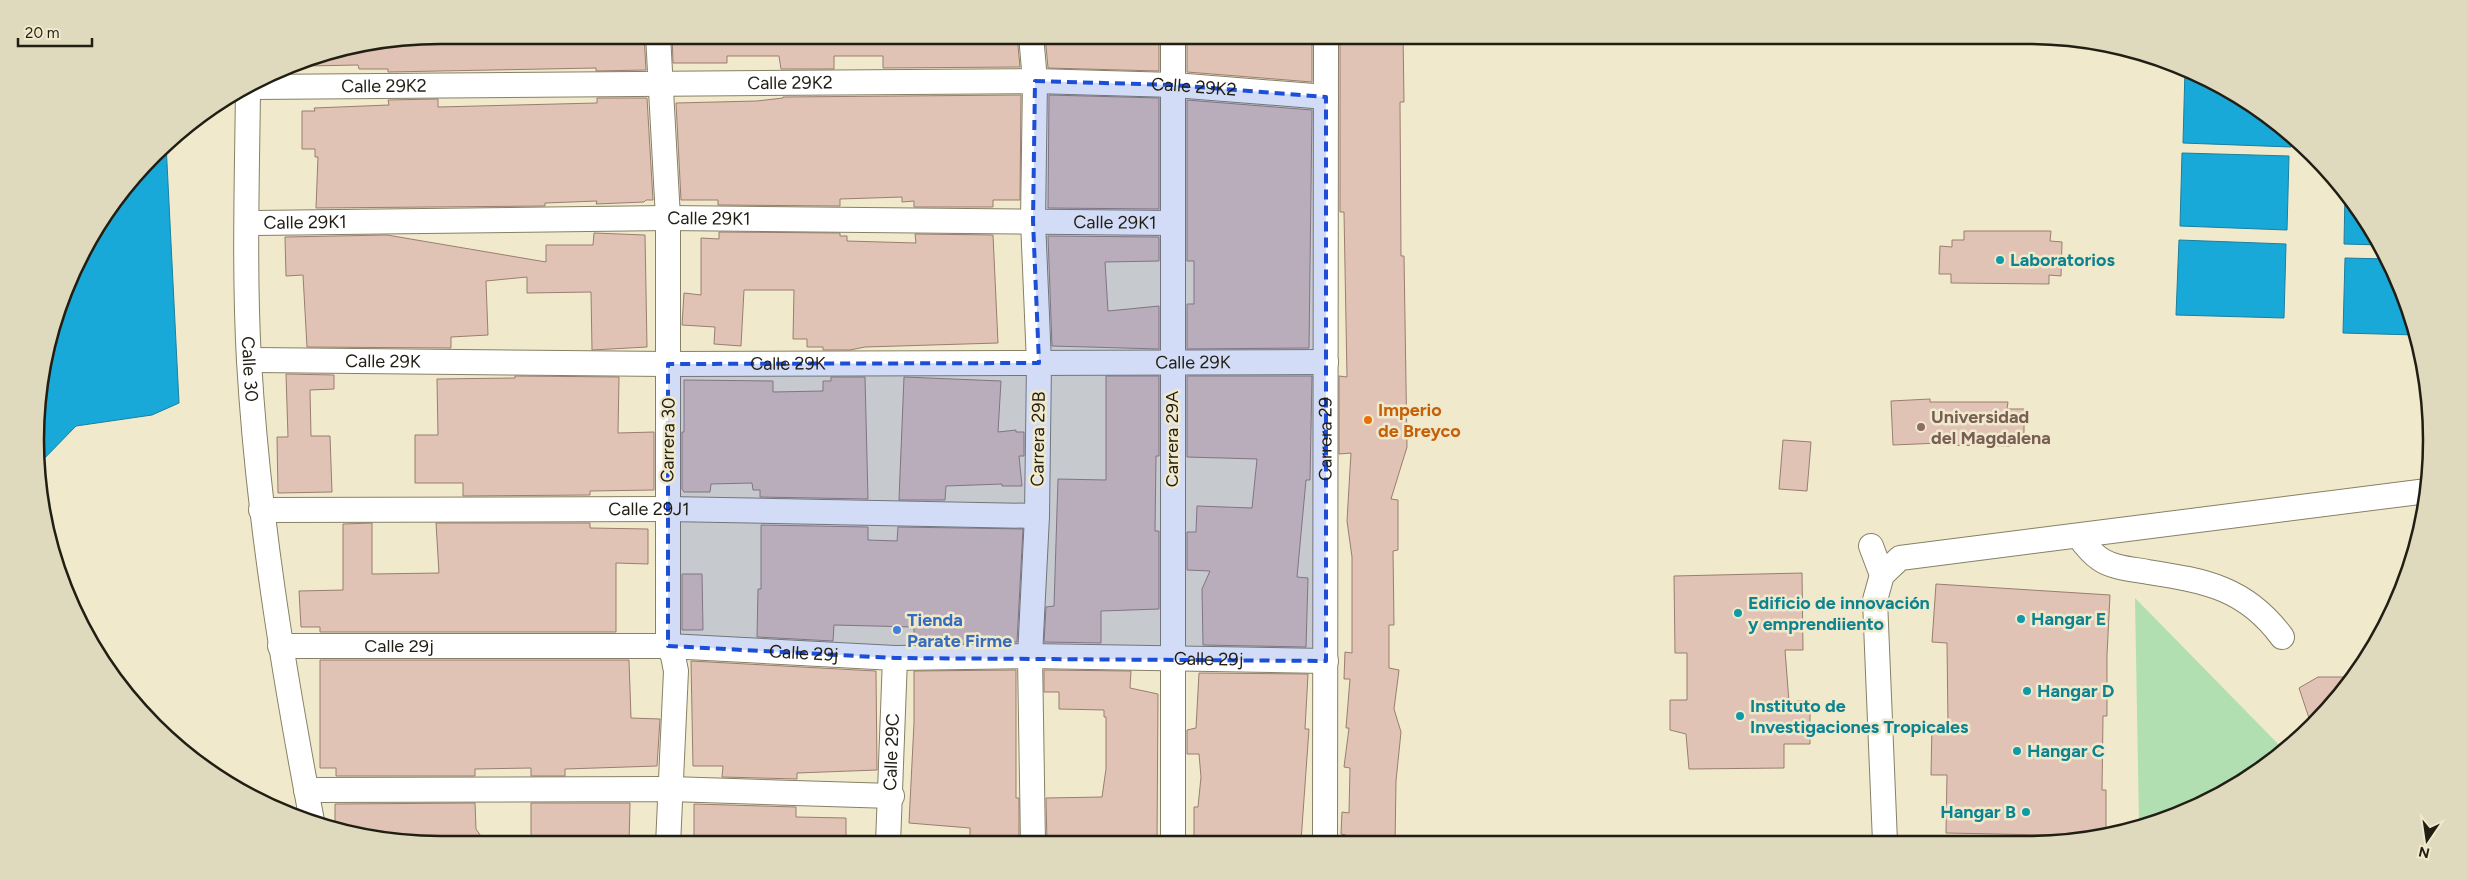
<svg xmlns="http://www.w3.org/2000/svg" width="2467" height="880" font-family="Figtree,sans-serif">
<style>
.green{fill:#b1dfb2}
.water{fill:#19a9d9;stroke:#1b7f9e}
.building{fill:#e0c3b4;stroke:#997e71}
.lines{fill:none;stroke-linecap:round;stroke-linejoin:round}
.minor-casing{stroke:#868066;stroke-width:26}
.minor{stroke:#fff;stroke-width:24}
.marked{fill:#1d4ed8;fill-opacity:0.2;stroke:#1d4ed8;stroke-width:4;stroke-dasharray:10 6;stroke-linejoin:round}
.culture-dot{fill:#0f9aa8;stroke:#f0e9cc;stroke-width:2}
.food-dot{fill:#e8710a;stroke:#f0e9cc;stroke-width:2}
.education-dot{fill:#8d6e63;stroke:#f0e9cc;stroke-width:2}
.shop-dot{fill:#3f7fe0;stroke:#f0e9cc;stroke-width:2}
.labels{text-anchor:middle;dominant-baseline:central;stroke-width:5;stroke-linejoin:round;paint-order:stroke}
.street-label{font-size:18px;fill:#211e14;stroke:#f0e9cc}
.culture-label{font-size:18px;font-weight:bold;fill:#0d838f;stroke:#f0e9cc;text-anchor:start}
.food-label{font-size:18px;font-weight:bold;fill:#c56008;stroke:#f0e9cc;text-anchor:start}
.education-label{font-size:18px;font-weight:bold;fill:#785e54;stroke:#f0e9cc;text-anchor:start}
.shop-label{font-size:18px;font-weight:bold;fill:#366cbe;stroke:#f0e9cc;text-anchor:start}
.rim{fill:none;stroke:#211e14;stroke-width:2.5}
</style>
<rect width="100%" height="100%" fill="#f0e9cc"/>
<path class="green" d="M 2135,598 L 2285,751 L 2206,803 L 2139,824 Z"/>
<g class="water">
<path d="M 2185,69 C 2223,83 2262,108 2292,136 L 2291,147 L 2183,143 Z"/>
<path d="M 166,143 L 179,403 L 152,415 L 76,426 L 36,467 L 38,396 L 51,368 L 50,348 L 67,294 L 76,281 L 73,274 C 87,227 132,179 166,143 Z"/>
<path d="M 2182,153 L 2289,156 L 2287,230 L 2180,226 Z"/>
<path d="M 2345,192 L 2378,237 L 2381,245 L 2344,244 Z"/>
<path d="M 2179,240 L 2286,244 L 2284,318 L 2176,315 Z"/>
<path d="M 2345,258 L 2388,259 L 2410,310 L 2416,335 L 2343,333 Z"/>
</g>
<g class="building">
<path d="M 440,35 L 644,35 L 646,70 L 596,71 L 596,68 L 388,72 L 388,69 L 359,69 L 358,65 L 305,66 L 304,60 L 361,43 Z"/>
<path d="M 672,35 L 1017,35 L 1020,67 L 883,68 L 883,56 L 834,56 L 834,69 L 781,69 L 779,56 L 727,56 L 727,63 L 673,63 Z"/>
<path d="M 1045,35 L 1159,35 L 1159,71 L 1048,68 Z"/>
<path d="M 1187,35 L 1312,35 L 1312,82 L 1187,72 Z"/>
<path d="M 1340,35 L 1403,35 L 1404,102 L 1400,102 L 1401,256 L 1404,256 L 1407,447 L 1391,499 L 1398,500 L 1398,550 L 1393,551 L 1394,625 L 1389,625 L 1389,668 L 1399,670 L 1394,709 L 1401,732 L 1396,781 L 1395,843 L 1345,843 L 1346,835 L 1341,834 L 1342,812 L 1349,813 L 1350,768 L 1344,767 L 1349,728 L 1346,728 L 1350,679 L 1344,679 L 1345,652 L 1352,653 L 1352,557 L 1347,521 L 1351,453 L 1339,454 L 1339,376 L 1347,377 L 1344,212 L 1340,212 Z"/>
<path d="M 1021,95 L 1020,200 L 993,200 L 993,207 L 914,207 L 914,201 L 902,202 L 902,197 L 840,199 L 840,206 L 718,205 L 718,200 L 681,200 L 676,103 L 757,101 L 783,98 L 783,97 Z"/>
<path d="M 1049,95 L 1159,98 L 1159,209 L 1048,208 Z"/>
<path d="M 597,98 L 647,98 L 653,200 L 646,200 L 644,202 L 596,204 L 597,201 L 545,203 L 545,206 L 316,208 L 318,157 L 315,157 L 315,149 L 302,149 L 302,111 L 315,111 L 314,108 L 389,105 L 388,100 L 438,99 L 438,107 L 597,103 Z"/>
<path d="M 1187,100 L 1312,110 L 1309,348 L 1187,349 L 1187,304 L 1194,304 L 1194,261 L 1187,261 Z"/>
<path d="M 1964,231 L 2051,231 L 2050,241 L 2062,242 L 2061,276 L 2049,275 L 2049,284 L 1951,283 L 1951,274 L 1939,274 L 1940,246 L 1952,247 L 1952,240 L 1964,240 Z"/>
<path d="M 719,232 L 840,233 L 840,236 L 847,236 L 847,241 L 916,243 L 915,234 L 993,235 L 998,343 L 865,347 L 850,350 L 823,350 L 823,347 L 807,347 L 807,339 L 793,339 L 794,290 L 744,290 L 741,346 L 714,344 L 715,327 L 682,325 L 684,293 L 701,295 L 701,238 L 719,239 Z"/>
<path d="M 594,233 L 645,235 L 647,347 L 592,350 L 591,292 L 527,293 L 527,277 L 486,281 L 488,335 L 451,337 L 451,348 L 307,347 L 303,275 L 286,276 L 285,237 L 387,235 L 546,262 L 546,245 L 593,245 Z"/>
<path d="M 1048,236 L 1159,237 L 1159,261 L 1105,262 L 1108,311 L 1159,306 L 1159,349 L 1052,346 Z"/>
<path d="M 286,374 L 334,375 L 334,389 L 310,390 L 311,436 L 330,436 L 332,492 L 278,493 L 277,437 L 288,437 Z"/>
<path d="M 515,376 L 619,377 L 618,433 L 654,432 L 654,490 L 590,491 L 590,495 L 463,496 L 463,483 L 415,483 L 415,435 L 438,435 L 437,379 L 515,378 Z"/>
<path d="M 1106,376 L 1159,376 L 1159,456 L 1156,456 L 1155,531 L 1159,531 L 1159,609 L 1101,611 L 1101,643 L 1044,642 L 1046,607 L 1054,606 L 1058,479 L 1106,480 Z"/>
<path d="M 1187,376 L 1312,376 L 1310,480 L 1306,480 L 1297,577 L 1308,578 L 1306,647 L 1203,645 L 1202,589 L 1210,571 L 1187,570 L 1187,532 L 1196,532 L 1197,506 L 1252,508 L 1257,459 L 1187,457 Z"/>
<path d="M 831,377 L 865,377 L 868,499 L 760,497 L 760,490 L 753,490 L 752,483 L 711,484 L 710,492 L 684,492 L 682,489 L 682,432 L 684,432 L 684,380 L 773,381 L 773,392 L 823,391 L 823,381 L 831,381 Z"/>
<path d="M 904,377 L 1001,381 L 998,432 L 1016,430 L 1016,432 L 1024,432 L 1024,456 L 1019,456 L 1022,486 L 1002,486 L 1002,484 L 946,486 L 945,500 L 899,500 Z"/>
<path d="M 1930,399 L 1930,402 L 2008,402 L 2007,409 L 2024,409 L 2024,439 L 2011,439 L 2011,446 L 1940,445 L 1940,443 L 1893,445 L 1891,401 Z"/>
<path d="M 1783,440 L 1811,442 L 1807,491 L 1779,489 Z"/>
<path d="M 372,523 L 372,574 L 439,573 L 436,523 L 590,523 L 590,528 L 648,529 L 648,564 L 616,563 L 616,632 L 320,632 L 320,627 L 301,627 L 299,591 L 343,590 L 343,524 Z"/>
<path d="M 761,525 L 868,527 L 868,540 L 897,541 L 898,527 L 1023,529 L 1017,642 L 914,644 L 914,627 L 834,625 L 833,641 L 757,637 L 758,589 L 761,589 Z"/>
<path d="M 1802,573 L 1803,650 L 1785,650 L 1789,702 L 1810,700 L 1810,744 L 1784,744 L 1784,768 L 1689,769 L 1686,734 L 1670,730 L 1670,700 L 1687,700 L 1687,653 L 1675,653 L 1674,576 Z"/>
<path d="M 682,574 L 702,574 L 703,630 L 682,630 Z"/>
<path d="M 1936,584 L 2110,595 L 2107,655 L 2107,716 L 2103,716 L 2102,790 L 2106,790 L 2106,834 L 2097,836 L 1946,833 L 1947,775 L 1931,775 L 1932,724 L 1948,724 L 1947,643 L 1932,642 Z"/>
<path d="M 320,660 L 629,660 L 631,718 L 660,719 L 657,766 L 565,769 L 565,776 L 531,776 L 531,768 L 475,769 L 475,776 L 336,776 L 336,768 L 320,768 Z"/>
<path d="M 691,661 L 876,671 L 877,770 L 797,773 L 797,779 L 722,777 L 723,766 L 693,766 Z"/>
<path d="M 1016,670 L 1016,798 L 1019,798 L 1019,844 L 970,844 L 970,828 L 909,823 L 914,723 L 914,671 Z"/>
<path d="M 1044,670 L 1131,671 L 1130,688 L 1158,694 L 1157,843 L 1047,844 L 1046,798 L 1102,797 L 1106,769 L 1106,717 L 1104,717 L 1104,710 L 1059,709 L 1059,692 L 1044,692 Z"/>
<path d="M 1199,673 L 1308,674 L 1305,729 L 1309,729 L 1301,841 L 1194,843 L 1194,807 L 1198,807 L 1201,777 L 1199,754 L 1187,754 L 1187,730 L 1196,728 Z"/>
<path d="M 2318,677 L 2349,677 L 2311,724 L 2299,688 Z"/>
<path d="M 475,803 L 476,829 L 487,845 L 440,845 L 350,833 L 350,830 L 335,830 L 335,804 Z"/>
<path d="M 531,803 L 630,803 L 629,845 L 531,845 Z"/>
<path d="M 694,804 L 796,807 L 796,817 L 846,818 L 846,844 L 694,844 Z"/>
</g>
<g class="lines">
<g class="minor-casing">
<g id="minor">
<path d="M 658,35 L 668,218 L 668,646 L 673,656 L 676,671 L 668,845"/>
<path d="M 1031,35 L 1035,81 L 1033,221 L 1039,363 L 1037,516 L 1030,656 L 1033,844"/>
<path id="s1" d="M 252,87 L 1035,81 L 1174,85 L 1326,97"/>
<path id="s2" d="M 248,89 C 247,179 244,271 249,361 C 258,516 283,668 312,821"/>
<path id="s3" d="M 247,223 L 668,218 L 1173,223"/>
<path id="s4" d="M 249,360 L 668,364 L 1326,362"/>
<path id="s5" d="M 261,510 L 667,509 L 1037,516"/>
<path d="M 2079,537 C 2085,545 2091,553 2100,559 C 2113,568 2132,569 2148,572 C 2206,581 2246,588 2282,637"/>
<path d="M 1871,546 L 1882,575"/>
<path id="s6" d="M 280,646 L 668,646 L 895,658 L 1030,656 L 1326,661"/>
<path d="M 306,790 L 670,789 L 892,796"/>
<path d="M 1885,842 L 1875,600 L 1882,575 L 1900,558 L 2427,491"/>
<path d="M 1173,843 L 1173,35"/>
<path id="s7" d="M 1325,843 L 1326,35"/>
<path id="s8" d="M 888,844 L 895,658"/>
</g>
</g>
<use href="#minor" class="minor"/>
</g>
<path class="marked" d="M 1035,81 L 1174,85 L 1326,97 L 1326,661 L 895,658 L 668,646 L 668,364 L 1039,363 L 1033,221 Z"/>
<g class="culture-dot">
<circle cx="2000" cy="260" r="5"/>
<circle cx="1738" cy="613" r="5"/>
<circle cx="2021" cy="619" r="5"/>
<circle cx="2027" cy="691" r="5"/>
<circle cx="1740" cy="716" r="5"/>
<circle cx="2017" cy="751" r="5"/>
<circle cx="2026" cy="812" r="5"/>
</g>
<circle class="food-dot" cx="1368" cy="420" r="5"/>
<circle class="education-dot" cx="1921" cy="427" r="5"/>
<circle class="shop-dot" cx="897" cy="630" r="5"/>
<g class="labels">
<g class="street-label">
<text stroke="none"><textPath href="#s1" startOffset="538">Calle 29K2</textPath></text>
<text stroke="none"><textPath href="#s1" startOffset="132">Calle 29K2</textPath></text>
<text stroke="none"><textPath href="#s1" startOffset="942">Calle 29K2</textPath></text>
<text stroke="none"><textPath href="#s3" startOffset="462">Calle 29K1</textPath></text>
<text stroke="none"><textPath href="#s3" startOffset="868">Calle 29K1</textPath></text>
<text stroke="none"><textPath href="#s3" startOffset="58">Calle 29K1</textPath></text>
<text stroke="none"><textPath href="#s4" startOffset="134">Calle 29K</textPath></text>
<text stroke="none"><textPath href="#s4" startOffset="944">Calle 29K</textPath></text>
<text stroke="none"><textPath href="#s4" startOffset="539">Calle 29K</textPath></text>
<text stroke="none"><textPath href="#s2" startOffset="280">Calle 30</textPath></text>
<text transform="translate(1038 439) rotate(-89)">Carrera 29B</text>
<text transform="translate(1172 439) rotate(-90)">Carrera 29A</text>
<text stroke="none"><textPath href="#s7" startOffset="404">Carrera 29</textPath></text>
<text transform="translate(668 440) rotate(-89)">Carrera 30</text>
<text stroke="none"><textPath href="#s5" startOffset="388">Calle 29J1</textPath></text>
<text stroke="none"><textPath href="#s6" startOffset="119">Calle 29j</textPath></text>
<text stroke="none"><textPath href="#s6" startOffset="524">Calle 29j</textPath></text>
<text stroke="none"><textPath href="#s6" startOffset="929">Calle 29j</textPath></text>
<text stroke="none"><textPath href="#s8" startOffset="92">Calle 29C</textPath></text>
</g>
<g class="culture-label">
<text x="2010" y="260">Laboratorios</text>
<text x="1748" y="603">Edificio de innovación<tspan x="1748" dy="21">y emprendiiento</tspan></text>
<text x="2031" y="619">Hangar E</text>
<text x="2037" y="691">Hangar D</text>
<text x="1750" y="706">Instituto de<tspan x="1750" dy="21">Investigaciones Tropicales</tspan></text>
<text x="2027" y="751">Hangar C</text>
<text x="2016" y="812" text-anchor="end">Hangar B</text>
</g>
<g class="food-label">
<text x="1378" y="410">Imperio<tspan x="1378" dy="21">de Breyco</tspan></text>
</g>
<g class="education-label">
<text x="1931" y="417">Universidad<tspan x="1931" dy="21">del Magdalena</tspan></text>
</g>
<g class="shop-label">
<text x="907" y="620">Tienda<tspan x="907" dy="21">Parate Firme</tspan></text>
</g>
</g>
<path d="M0 0H2467V880H0ZM440 44H2027A396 396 0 0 1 2423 440V440A396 396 0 0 1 2027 836H440A396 396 0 0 1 44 440V440A396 396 0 0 1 440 44Z" fill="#dfd9bd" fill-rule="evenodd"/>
<path class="rim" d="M440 44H2027A396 396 0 0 1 2423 440V440A396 396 0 0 1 2027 836H440A396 396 0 0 1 44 440V440A396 396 0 0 1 440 44Z"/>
<g transform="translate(2427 840) rotate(193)" stroke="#f0e9cc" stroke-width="4" paint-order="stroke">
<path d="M0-4L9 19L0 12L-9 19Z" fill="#211e14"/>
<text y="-8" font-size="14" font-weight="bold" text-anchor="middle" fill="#211e14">N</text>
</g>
<path d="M18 38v8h74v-8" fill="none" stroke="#211e14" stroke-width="2.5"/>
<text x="25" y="38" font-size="15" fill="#211e14" stroke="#f0e9cc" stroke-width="4" paint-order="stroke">20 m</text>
</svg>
